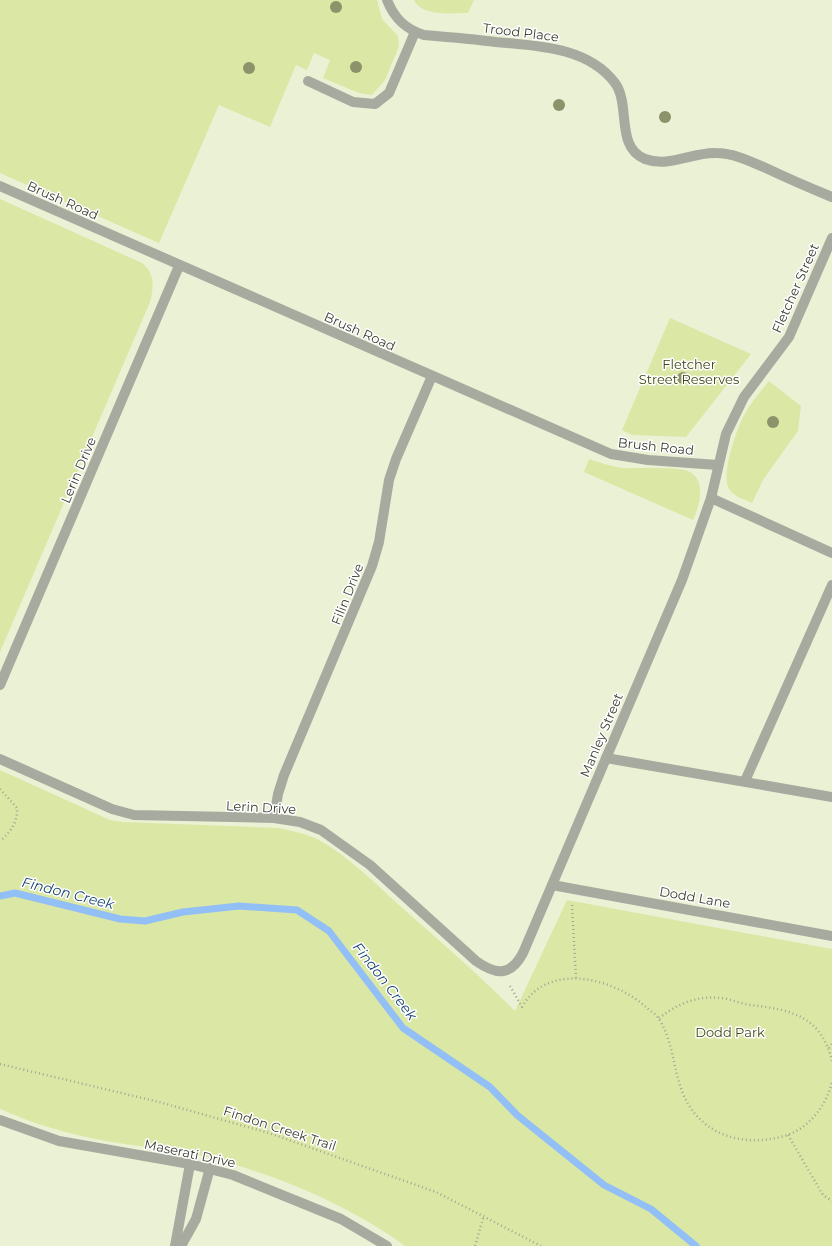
<svg xmlns="http://www.w3.org/2000/svg" width="832" height="1246" font-family="Montserrat,sans-serif">
<style>
.green{fill:#dbe7a5}
.lines{fill:none;stroke-linecap:round;stroke-linejoin:round}
.stream{stroke:#92bff6;stroke-width:7}
.path{stroke:#a3a792;stroke-width:2.5;stroke-dasharray:1 3;stroke-linecap:butt}
.minor{stroke:#a7aa9e;stroke-width:10}
.tree{fill:#8c9269}
.labels{text-anchor:middle;dominant-baseline:central;stroke-width:3;stroke-linejoin:round;paint-order:stroke}
.street-label{font-size:13px;fill:#3b3d32;stroke:#fff}
.park-label{font-size:13px;fill:#3e4511;stroke:#fff}
.water-label{font-size:14px;font-style:italic;fill:#144172;stroke:#fff}
</style>
<rect width="100%" height="100%" fill="#ebf1d5"/>
<g class="green">
<path d="M 0,0 L 377,0 L 382,19 L 398,36 L 399,46 L 385,80 L 372,95 L 359,93 L 323,78 L 330,60 L 314,53 L 307,70 L 296,65 L 270,127 L 219,105 L 159,243 L 0,173 Z"/>
<path d="M 414,0 L 474,0 L 468,13 C 453,13 422,17 414,0 Z"/>
<path d="M 0,199 L 142,263 C 155,274 154,286 150,302 L 0,652 Z"/>
<path d="M 670,318 L 751,354 L 686,437 L 632,435 L 622,430 Z"/>
<path d="M 769,381 L 801,406 L 798,431 L 763,480 L 752,503 C 744,499 734,497 729,489 C 720,474 738,424 747,410 C 753,400 762,390 769,381 Z"/>
<path d="M 589,459 C 600,463 611,466 622,468 C 638,469 678,466 690,472 C 707,482 699,506 693,520 L 584,472 Z"/>
<path d="M 0,770 L 110,820 L 123,822 L 279,828 C 291,831 305,833 317,839 C 347,855 374,882 400,906 C 439,940 478,974 515,1011 L 567,900 L 832,949 L 832,1246 L 405,1246 C 348,1204 272,1173 203,1156 C 170,1148 135,1147 101,1140 C 67,1134 32,1123 0,1109 Z"/>
</g>
<g class="lines">
<path class="stream" d="M 0,896 L 15,893 L 120,919 L 145,921 L 183,912 L 239,906 L 297,910 L 329,931 L 403,1028 L 490,1087 L 517,1115 L 604,1185 L 651,1209 L 696,1246"/>
<g class="path">
<path d="M 0,789 L 17,808 C 18,822 10,833 0,841"/>
<path d="M 572,905 L 576,978"/>
<path d="M 510,986 L 522,1007 C 548,961 613,978 646,1007 C 650,1011 656,1014 659,1019 C 673,1041 673,1068 682,1091 C 698,1135 743,1148 784,1136 C 809,1129 826,1106 832,1082"/>
<path d="M 659,1018 C 681,1002 700,994 727,999 C 735,1001 743,1004 751,1005 C 792,1010 821,1016 832,1061"/>
<path d="M 829,1048 L 832,1044"/>
<path d="M 0,1064 L 159,1102 L 269,1133 L 436,1192 L 541,1246"/>
<path d="M 788,1135 L 823,1195 L 832,1201"/>
<path d="M 475,1246 L 484,1215"/>
</g>
<g class="minor">
<path d="M 387,0 C 394,18 405,29 424,35 C 448,37 472,39 496,42 C 538,46 588,47 615,83 C 631,105 615,147 645,159 C 669,168 692,152 716,153 C 734,153 752,162 768,169 C 789,179 810,188 832,197"/>
<path d="M 308,81 L 353,102 L 375,104 L 389,93 L 415,32"/>
<path d="M 0,186 L 611,454 L 648,460 L 718,465"/>
<path d="M 711,498 L 832,553"/>
<path d="M 0,685 L 179,266"/>
<path d="M 606,758 L 832,797"/>
<path d="M 0,759 L 112,809 L 134,815 L 274,818 L 300,822 L 321,830 L 370,865 L 476,961 C 496,975 510,977 523,953 L 682,580 L 711,498 L 726,434 L 744,397 L 789,337 L 832,238"/>
<path d="M 745,781 L 832,585"/>
<path d="M 274,818 L 278,794 L 284,775 L 372,566 L 379,542 L 389,480 L 396,459 L 432,376"/>
<path d="M 552,885 L 832,936"/>
<path d="M 0,1120 L 59,1141 L 190,1164 L 233,1175 L 341,1219 L 387,1246"/>
<path d="M 175,1246 L 190,1164"/>
<path d="M 181,1246 L 196,1219 L 210,1168"/>
</g>
</g>
<g class="tree">
<circle cx="336" cy="7" r="6"/>
<circle cx="356" cy="67" r="6"/>
<circle cx="249" cy="68" r="6"/>
<circle cx="559" cy="105" r="6"/>
<circle cx="665" cy="117" r="6"/>
<circle cx="683" cy="378" r="6"/>
<circle cx="773" cy="422" r="6"/>
</g>
<g class="labels">
<g class="street-label">
<text transform="translate(521 32) rotate(7)">Trood Place</text>
<text transform="translate(63 200) rotate(24)">Brush Road</text>
<text transform="translate(795 288) rotate(-66)">Fletcher Street</text>
<text transform="translate(360 331) rotate(24)">Brush Road</text>
<text transform="translate(656 446) rotate(6)">Brush Road</text>
<text transform="translate(78 470) rotate(-67)">Lerin Drive</text>
<text transform="translate(347 594) rotate(-68)">Filin Drive</text>
<text transform="translate(601 735) rotate(-67)">Manley Street</text>
<text transform="translate(261 807) rotate(3)">Lerin Drive</text>
<text transform="translate(695 897) rotate(10)">Dodd Lane</text>
<text transform="translate(280 1128) rotate(18)">Findon Creek Trail</text>
<text transform="translate(190 1153) rotate(12)">Maserati Drive</text>
</g>
<g class="park-label">
<text x="689" y="364">Fletcher<tspan x="689" dy="15">Street Reserves</tspan></text>
<text x="730" y="1032">Dodd Park</text>
</g>
<g class="water-label">
<text transform="translate(68 893) rotate(14)">Findon Creek</text>
<text transform="translate(385 981) rotate(52)">Findon Creek</text>
</g>
</g>
</svg>
